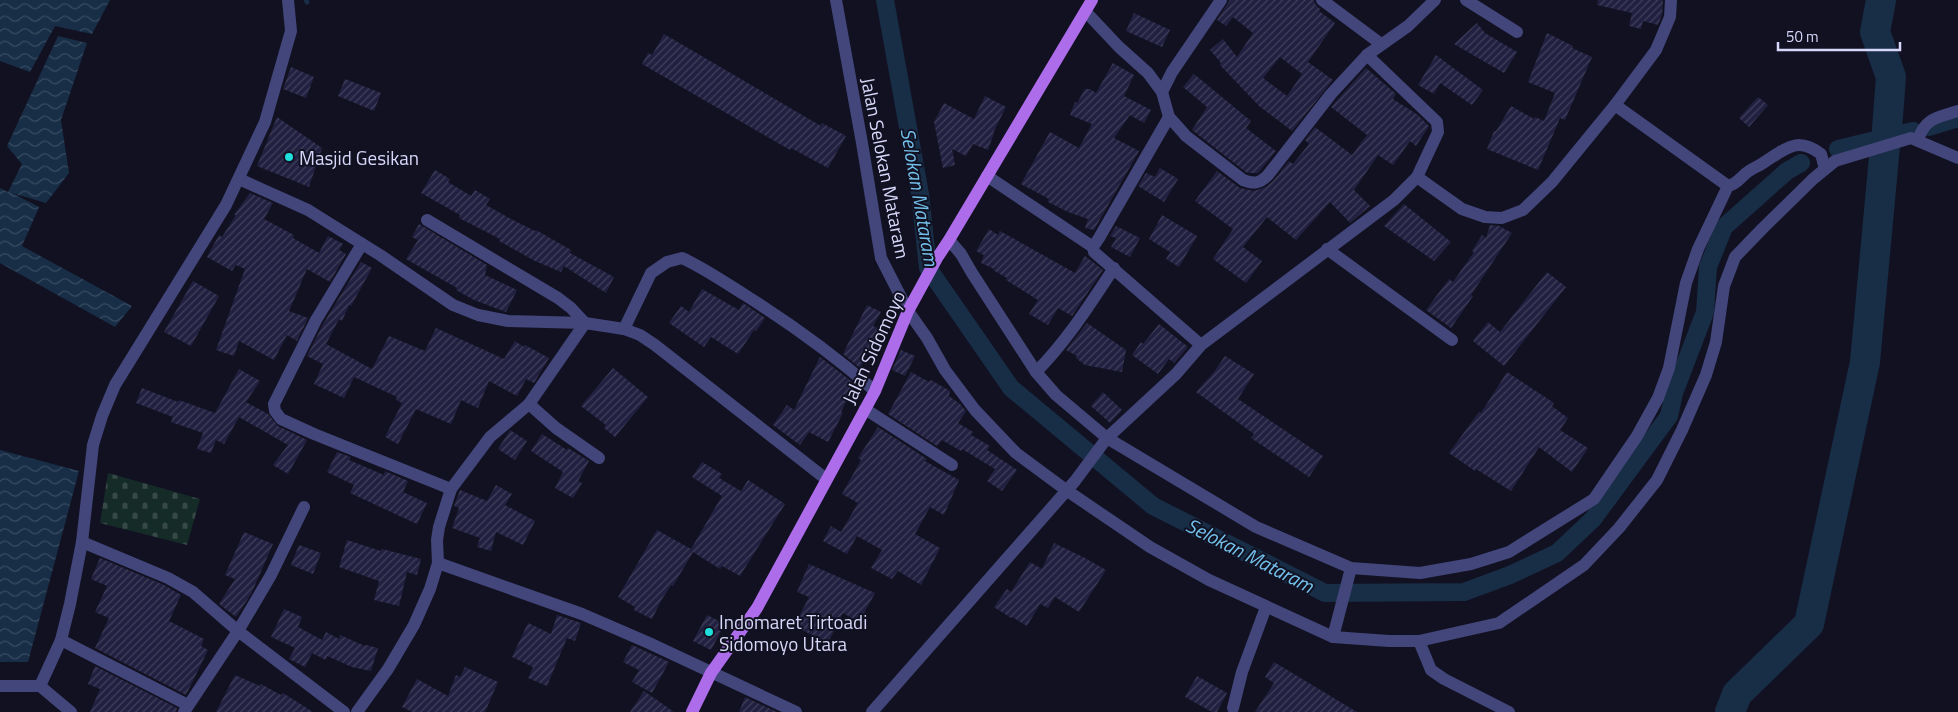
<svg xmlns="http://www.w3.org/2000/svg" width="1958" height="712" font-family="'Titillium Web',sans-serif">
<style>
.cemetery{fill:url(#cemetery-stones)}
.water{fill:url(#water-waves)}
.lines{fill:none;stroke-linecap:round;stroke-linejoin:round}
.stream{stroke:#172e46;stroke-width:5}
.canal{stroke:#172e46;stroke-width:18}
.river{stroke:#172e46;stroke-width:30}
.building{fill:url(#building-hatch);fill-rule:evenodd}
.minor{stroke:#42467a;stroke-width:12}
.major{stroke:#ad6deb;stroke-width:12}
.poi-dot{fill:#1fdedb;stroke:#121122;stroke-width:2}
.labels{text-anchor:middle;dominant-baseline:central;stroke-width:4;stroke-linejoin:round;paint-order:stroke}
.poi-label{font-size:19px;fill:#d7d7f9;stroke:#121122;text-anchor:start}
.street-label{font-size:19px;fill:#d7d7f9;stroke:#121122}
.water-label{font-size:20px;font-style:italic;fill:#73c1eb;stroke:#121122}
</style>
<defs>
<pattern id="cemetery-stones" width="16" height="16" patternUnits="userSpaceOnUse" patternTransform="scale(1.25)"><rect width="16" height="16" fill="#152b27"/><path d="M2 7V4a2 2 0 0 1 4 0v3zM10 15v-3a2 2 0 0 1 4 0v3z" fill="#364947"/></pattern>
<pattern id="water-waves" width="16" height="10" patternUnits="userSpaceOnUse" patternTransform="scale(1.25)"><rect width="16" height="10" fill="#172e46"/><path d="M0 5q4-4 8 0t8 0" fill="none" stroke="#384c61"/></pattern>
<pattern id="building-hatch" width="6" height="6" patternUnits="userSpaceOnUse" patternTransform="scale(1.25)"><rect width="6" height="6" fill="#222040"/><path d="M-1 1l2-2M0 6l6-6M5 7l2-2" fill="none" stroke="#41405c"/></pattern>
</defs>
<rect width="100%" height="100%" fill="#121122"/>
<path class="cemetery" d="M 108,473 L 200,499 L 187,545 L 100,523 Z"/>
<g class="water">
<path d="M 0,0 L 110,0 L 92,34 L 55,26 L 30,72 L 0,61 Z"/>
<path d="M 58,36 L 87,43 L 61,120 L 69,173 L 46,203 L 12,193 L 39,207 L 22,246 L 132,306 L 115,327 L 0,263 L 0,188 L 8,192 L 22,164 L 7,146 Z"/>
<path d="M 0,450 L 79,471 L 28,662 L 0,662 Z"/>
</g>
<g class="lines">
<path class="stream" d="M 306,0 L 307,2"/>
<g class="canal">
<path d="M 885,0 L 920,194 L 928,268 L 1011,388 L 1153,506 L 1325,593 L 1464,592 L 1510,575 L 1557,553 L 1593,519 L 1669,416 L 1674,393 L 1705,312 L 1708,267 L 1724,227 L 1787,171 L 1801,163"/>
<path d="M 1929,127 L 1958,118"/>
<path d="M 1838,149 L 1913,131"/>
</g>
<g class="river">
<path d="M 1881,0 L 1875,32 L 1891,77 L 1887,129"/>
<path d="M 1730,712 L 1737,694 L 1809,624 L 1865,362 L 1885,146"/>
</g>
</g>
<g class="building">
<path d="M 1230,0 L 1314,0 L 1315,4 L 1320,9 L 1319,11 L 1335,23 L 1308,62 L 1333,80 L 1292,131 L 1259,106 L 1220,65 L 1221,63 L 1210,50 L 1223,39 L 1237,57 L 1253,33 L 1233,17 L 1226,26 L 1217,20 ZM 1280,57 L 1302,74 L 1287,96 L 1263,78 Z"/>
<path d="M 1598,0 L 1663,0 L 1662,15 L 1658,25 L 1643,21 L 1641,29 L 1629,26 L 1632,13 L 1597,5 Z"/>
<path d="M 1134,13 L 1170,30 L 1162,47 L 1126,31 Z"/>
<path d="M 1477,23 L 1485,33 L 1517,52 L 1504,73 L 1454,44 Z"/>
<path d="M 1547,33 L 1573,46 L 1572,48 L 1592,57 L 1565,120 L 1560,118 L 1538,170 L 1487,149 L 1494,131 L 1496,131 L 1511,106 L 1534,119 L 1535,117 L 1544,121 L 1555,93 L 1528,82 Z"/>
<path d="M 664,34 L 821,126 L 822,123 L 846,136 L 828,168 L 791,148 L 790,150 L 642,64 L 648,53 L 652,55 Z"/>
<path d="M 1436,55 L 1483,90 L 1472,105 L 1440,83 L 1434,94 L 1418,85 Z"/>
<path d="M 1113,63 L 1134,75 L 1124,96 L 1151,110 L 1144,123 L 1130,115 L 1114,138 L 1139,151 L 1094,230 L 1085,228 L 1088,219 L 1068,212 L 1048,202 L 1049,199 L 1021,184 L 1050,132 L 1079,148 L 1092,124 L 1070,115 L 1075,102 L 1077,103 L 1085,89 L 1090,89 L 1096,93 Z"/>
<path d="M 291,67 L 314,77 L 306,98 L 283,89 Z"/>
<path d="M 1366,68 L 1396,94 L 1393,99 L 1418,115 L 1429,126 L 1416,146 L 1410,141 L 1393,165 L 1378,155 L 1354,190 L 1370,206 L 1350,223 L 1330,202 L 1296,240 L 1267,217 L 1243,247 L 1262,261 L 1246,283 L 1213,259 L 1233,229 L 1195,201 L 1217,171 L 1240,188 L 1254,191 L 1266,187 L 1274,180 L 1289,161 L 1293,164 L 1309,144 L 1305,140 L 1315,127 L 1352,155 L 1367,135 L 1331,107 Z"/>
<path d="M 1194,74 L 1251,121 L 1246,128 L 1276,151 L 1258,173 L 1247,173 L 1192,130 L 1207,107 L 1183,87 Z"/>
<path d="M 345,79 L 381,93 L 374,111 L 338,96 Z"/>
<path d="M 985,96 L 1006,107 L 993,133 L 994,133 L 988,150 L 973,144 L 966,156 L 952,149 L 955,165 L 943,168 L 934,122 L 944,103 L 974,119 Z"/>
<path d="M 1758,97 L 1768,105 L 1749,127 L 1739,118 Z"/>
<path d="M 277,117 L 322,148 L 309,187 L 257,166 Z"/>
<path d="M 1160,168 L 1178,179 L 1164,202 L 1138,186 L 1146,173 L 1155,177 Z"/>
<path d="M 435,170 L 450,179 L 448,182 L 471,196 L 475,190 L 490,199 L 486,205 L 511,219 L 535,231 L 536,230 L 571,250 L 570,253 L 614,277 L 606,293 L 564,266 L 561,272 L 535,261 L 499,241 L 500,239 L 459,218 L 460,215 L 421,193 Z"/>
<path d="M 250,193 L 273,203 L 264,219 L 294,235 L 293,238 L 319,253 L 328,236 L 343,244 L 339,250 L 346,254 L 330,282 L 307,269 L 289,311 L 308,318 L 297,341 L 287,335 L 274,360 L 239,341 L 234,356 L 216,350 L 245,269 L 236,265 L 232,271 L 207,257 L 219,235 L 222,237 L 236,215 L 234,215 Z"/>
<path d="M 1404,204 L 1451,242 L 1434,261 L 1384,226 Z"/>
<path d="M 1162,215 L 1197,236 L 1179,267 L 1166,259 L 1170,252 L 1149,239 Z"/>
<path d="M 419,224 L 487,265 L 485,275 L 517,290 L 506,312 L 474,300 L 456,290 L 457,288 L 406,259 L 418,240 L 412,237 Z"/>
<path d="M 1490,225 L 1499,226 L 1512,233 L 1471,295 L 1473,296 L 1451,328 L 1426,310 L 1449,279 L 1453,282 L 1474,252 L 1472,251 L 1482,235 L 1486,238 Z"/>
<path d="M 1116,226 L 1140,238 L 1130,257 L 1111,247 L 1116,238 L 1110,236 Z"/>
<path d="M 989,229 L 998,235 L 1000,231 L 1075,273 L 1085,256 L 1103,270 L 1072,316 L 1058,308 L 1048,325 L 1029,314 L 1038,300 L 1006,280 L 1007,278 L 993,270 L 994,269 L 981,263 L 984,255 L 976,251 Z"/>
<path d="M 361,262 L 372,268 L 351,306 L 349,305 L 342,321 L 339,319 L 326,344 L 372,369 L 389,336 L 425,351 L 436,328 L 504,359 L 515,341 L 524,347 L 525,345 L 549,358 L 534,383 L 526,379 L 517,396 L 489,381 L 478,408 L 461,400 L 451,424 L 416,409 L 398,444 L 385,437 L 402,403 L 396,400 L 397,397 L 354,377 L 344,398 L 314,384 L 323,364 L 307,356 L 323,324 Z"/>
<path d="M 1547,272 L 1566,287 L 1504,366 L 1473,341 L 1488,322 L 1500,332 Z"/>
<path d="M 193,281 L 219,296 L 191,346 L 164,332 Z"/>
<path d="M 702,289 L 739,310 L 743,303 L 765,318 L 756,331 L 754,330 L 738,354 L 711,337 L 704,347 L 669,323 L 681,306 L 689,312 Z"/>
<path d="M 867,305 L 881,312 L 873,326 L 880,329 L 860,368 L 843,354 Z"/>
<path d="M 1087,323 L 1126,350 L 1122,372 L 1085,365 L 1076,358 L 1077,356 L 1066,350 Z"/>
<path d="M 1159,324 L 1188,347 L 1174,363 L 1169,359 L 1158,374 L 1132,355 L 1141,342 L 1143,344 Z"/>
<path d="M 901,350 L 915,356 L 905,376 L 892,370 Z"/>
<path d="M 1225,356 L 1254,374 L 1238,399 L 1323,456 L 1309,477 L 1251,438 L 1254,434 L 1196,392 L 1214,372 Z"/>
<path d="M 820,357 L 855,384 L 841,412 L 843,413 L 828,442 L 809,432 L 800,445 L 773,425 L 787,405 L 794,410 Z"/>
<path d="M 613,368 L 648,397 L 615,437 L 604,428 L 606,425 L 581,406 Z"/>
<path d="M 239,369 L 260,381 L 246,402 L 268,414 L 278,426 L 307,440 L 288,474 L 273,465 L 288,445 L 239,417 L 224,444 L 216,440 L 211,453 L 197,449 L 203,433 L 171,422 L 173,417 L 136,403 L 142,388 L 178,402 L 179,400 L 215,413 Z"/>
<path d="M 911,372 L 929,382 L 931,380 L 950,391 L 949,396 L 960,404 L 966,411 L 958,423 L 973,432 L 971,435 L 990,446 L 987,450 L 1017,470 L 1002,491 L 987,481 L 995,469 L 962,449 L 961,451 L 942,440 L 937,446 L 888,414 Z"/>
<path d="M 1507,372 L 1554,403 L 1552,406 L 1568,418 L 1560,430 L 1588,448 L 1572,472 L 1539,447 L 1511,491 L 1476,469 L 1475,471 L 1449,453 L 1479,412 L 1481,413 Z"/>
<path d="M 1103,392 L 1122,410 L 1110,423 L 1091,406 Z"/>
<path d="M 878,427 L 927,459 L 925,461 L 959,480 L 944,515 L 930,507 L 915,534 L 940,548 L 921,585 L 898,571 L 892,579 L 871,568 L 882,550 L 857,536 L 847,554 L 823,541 L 831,526 L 841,532 L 858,503 L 842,494 L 861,460 L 858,458 Z"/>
<path d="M 510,430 L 527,441 L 515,460 L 498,449 Z"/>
<path d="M 542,434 L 567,450 L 568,448 L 589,461 L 578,481 L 582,483 L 573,498 L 555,488 L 563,472 L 531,451 Z"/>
<path d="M 337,452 L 351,457 L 349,460 L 384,475 L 385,471 L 408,481 L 403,492 L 427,503 L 417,524 L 350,493 L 354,485 L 327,472 Z"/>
<path d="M 702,462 L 722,474 L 719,478 L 741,491 L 748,480 L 785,504 L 740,576 L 722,566 L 720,569 L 693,552 L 673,586 L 671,585 L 662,599 L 652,619 L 634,610 L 635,607 L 618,597 L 657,530 L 691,549 L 722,496 L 692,477 Z"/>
<path d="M 496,485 L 512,494 L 505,505 L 535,521 L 523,545 L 496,532 L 491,551 L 477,547 L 480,538 L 452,528 L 459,508 L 454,506 L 460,490 L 487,501 Z"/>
<path d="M 244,532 L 273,544 L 251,594 L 236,617 L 219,604 L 235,579 L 225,575 Z"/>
<path d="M 347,540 L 381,551 L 382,549 L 421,559 L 417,575 L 407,572 L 399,606 L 374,600 L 379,581 L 339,567 Z"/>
<path d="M 1054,543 L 1085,558 L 1106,570 L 1079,612 L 1055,597 L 1048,608 L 1040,604 L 1027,626 L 1012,617 L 1011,618 L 994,607 L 1007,589 L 1011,592 L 1030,562 L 1042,569 Z"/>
<path d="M 299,545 L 321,553 L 313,574 L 291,565 Z"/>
<path d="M 100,558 L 164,585 L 181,595 L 169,621 L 204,639 L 201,646 L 208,650 L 186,695 L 95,648 L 109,618 L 95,612 L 107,586 L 91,579 Z"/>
<path d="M 809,564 L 875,593 L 859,622 L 843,613 L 828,643 L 794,626 L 809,597 L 797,592 Z"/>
<path d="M 284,609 L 302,617 L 298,627 L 322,640 L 326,632 L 339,639 L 340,635 L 365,646 L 366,645 L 378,648 L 371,671 L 352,667 L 327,656 L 326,660 L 312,653 L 305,667 L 289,659 L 295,648 L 271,637 Z"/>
<path d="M 557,615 L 581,623 L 575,641 L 567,638 L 547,686 L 528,678 L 533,667 L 512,657 L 528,623 L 551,634 Z"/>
<path d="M 707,615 L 725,624 L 711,650 L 693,641 Z"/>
<path d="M 632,645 L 669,662 L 652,693 L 632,682 L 639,670 L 623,662 Z"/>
<path d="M 1274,662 L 1357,712 L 1255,712 L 1274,683 L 1265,677 Z"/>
<path d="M 95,666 L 177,708 L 176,712 L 90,712 L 100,689 L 88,684 Z"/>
<path d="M 465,667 L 498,682 L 485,712 L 412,712 L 402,707 L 417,679 L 448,696 L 456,675 L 460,677 Z"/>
<path d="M 235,675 L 260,686 L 261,684 L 281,695 L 283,693 L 313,712 L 216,712 Z"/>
<path d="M 1197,676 L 1227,693 L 1217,712 L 1212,712 L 1185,697 Z"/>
<path d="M 644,691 L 674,712 L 630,712 Z"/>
<path d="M 745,697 L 777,712 L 739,712 Z"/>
</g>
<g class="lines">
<g class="minor">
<path d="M 836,0 L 862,143 L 881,258 L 908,311 L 927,338 L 945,370 L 975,410 L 1016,453 L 1066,490 L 1150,547 L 1209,580 L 1333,637 L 1389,641 L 1419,641 L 1499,623 L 1584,565 L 1619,528 L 1657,480 L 1682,430 L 1706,375 L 1716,342 L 1724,286 L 1735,257 L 1763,228 L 1813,179 L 1835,161 L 1911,138 L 1958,158"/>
<path d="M 1322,0 L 1381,44"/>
<path d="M 1466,0 L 1517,32"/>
<path d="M 1086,12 L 1119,47 L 1148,73 L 1162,92 L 1169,117 L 1179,128 L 1186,136 L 1243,180 C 1254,184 1259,184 1268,175 L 1331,94 L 1367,55 L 1408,26 L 1435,0"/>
<path d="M 1162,92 L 1172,72 L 1221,0"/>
<path d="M 1615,105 L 1728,186"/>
<path d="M 1169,117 L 1099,238 L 1093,247 L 1094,252 L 1201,345"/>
<path d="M 1918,140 C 1925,118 1938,117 1958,111"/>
<path d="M 987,176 L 1093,247"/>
<path d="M 1417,177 L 1462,209 L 1485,217 L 1502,218 L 1523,210 L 1552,182 L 1615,105 L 1656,50 L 1670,17 L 1671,0"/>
<path d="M 239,179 L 308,210 L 380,255 L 453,305 L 478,315 L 508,321 L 585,323 L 624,329 L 640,335 L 655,345 L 826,479"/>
<path d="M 427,220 L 558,298 L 571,308 L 585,323 L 529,404 L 556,428 L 599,458"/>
<path d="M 949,240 L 961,254 L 972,273 L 1036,372 L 1056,395 L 1107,438 L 1256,527 L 1351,568 L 1420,573 L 1471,564 L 1509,552 L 1594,499 L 1637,436 L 1658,398 L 1669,368 L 1686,283 L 1698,249 L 1728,186 C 1738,184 1741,176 1749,171 C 1755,167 1761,165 1766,161 C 1788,147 1798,137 1821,154 L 1825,169"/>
<path d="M 362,244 L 316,320 L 274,404 L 275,411 L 281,419 L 314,434 L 451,489"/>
<path d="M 1327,249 L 1452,340"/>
<path d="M 624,329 L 651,273 L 667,262 L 682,258 C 704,268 724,282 745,295 C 791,324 834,355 875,391"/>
<path d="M 1036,372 C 1067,341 1090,304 1114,268"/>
<path d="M 865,409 L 952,465"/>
<path d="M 82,542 L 168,578 L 193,592 L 238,631 L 271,575 L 304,507"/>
<path d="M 438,563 L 582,614 L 649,643 L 796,712"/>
<path d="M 1333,637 L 1351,568"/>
<path d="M 61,640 L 188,705"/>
<path d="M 1419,641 L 1431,670 L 1444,679 L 1509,712"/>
<path d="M 0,686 L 40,686 L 71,712"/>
<path d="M 40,686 L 61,640 L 70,604 L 82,542 L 93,445 L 102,416 L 115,385 L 226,205 L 265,122 L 291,31 L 288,0"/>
<path d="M 1233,708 L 1242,672 L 1266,607"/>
<path d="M 184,712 L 238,631 L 344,712"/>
<path d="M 357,712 L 388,669 L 414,625 L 430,589 L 438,563 L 437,540 L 439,527 L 451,489 L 490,437 L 529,404"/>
<path d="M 872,712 L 1075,481 L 1107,438 L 1176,374 L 1201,345 L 1394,200 L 1417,177 L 1438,132 L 1437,122 L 1367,55"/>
</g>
<path class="major" d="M 692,712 L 711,673 L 757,608 L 875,391 L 908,311 L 937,258 L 949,240 L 1092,0"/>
</g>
<g class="poi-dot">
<circle cx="289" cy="157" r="5"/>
<circle cx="709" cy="632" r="5"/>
</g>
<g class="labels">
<g class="poi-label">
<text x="299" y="157">Masjid Gesikan</text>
<text x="719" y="621">Indomaret Tirtoadi<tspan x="719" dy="22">Sidomoyo Utara</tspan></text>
</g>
<g class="street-label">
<text transform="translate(886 168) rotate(79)">Jalan Selokan Mataram</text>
<text transform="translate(873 347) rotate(-65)">Jalan Sidomoyo</text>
</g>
<g class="water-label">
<text transform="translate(920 197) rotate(80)">Selokan Mataram</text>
<text transform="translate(1250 555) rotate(27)">Selokan Mataram</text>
</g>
</g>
<path d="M1778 42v8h122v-8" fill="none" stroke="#d7d7f9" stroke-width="2.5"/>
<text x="1786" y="42" font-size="15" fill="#d7d7f9" stroke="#121122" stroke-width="4" paint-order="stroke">50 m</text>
</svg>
